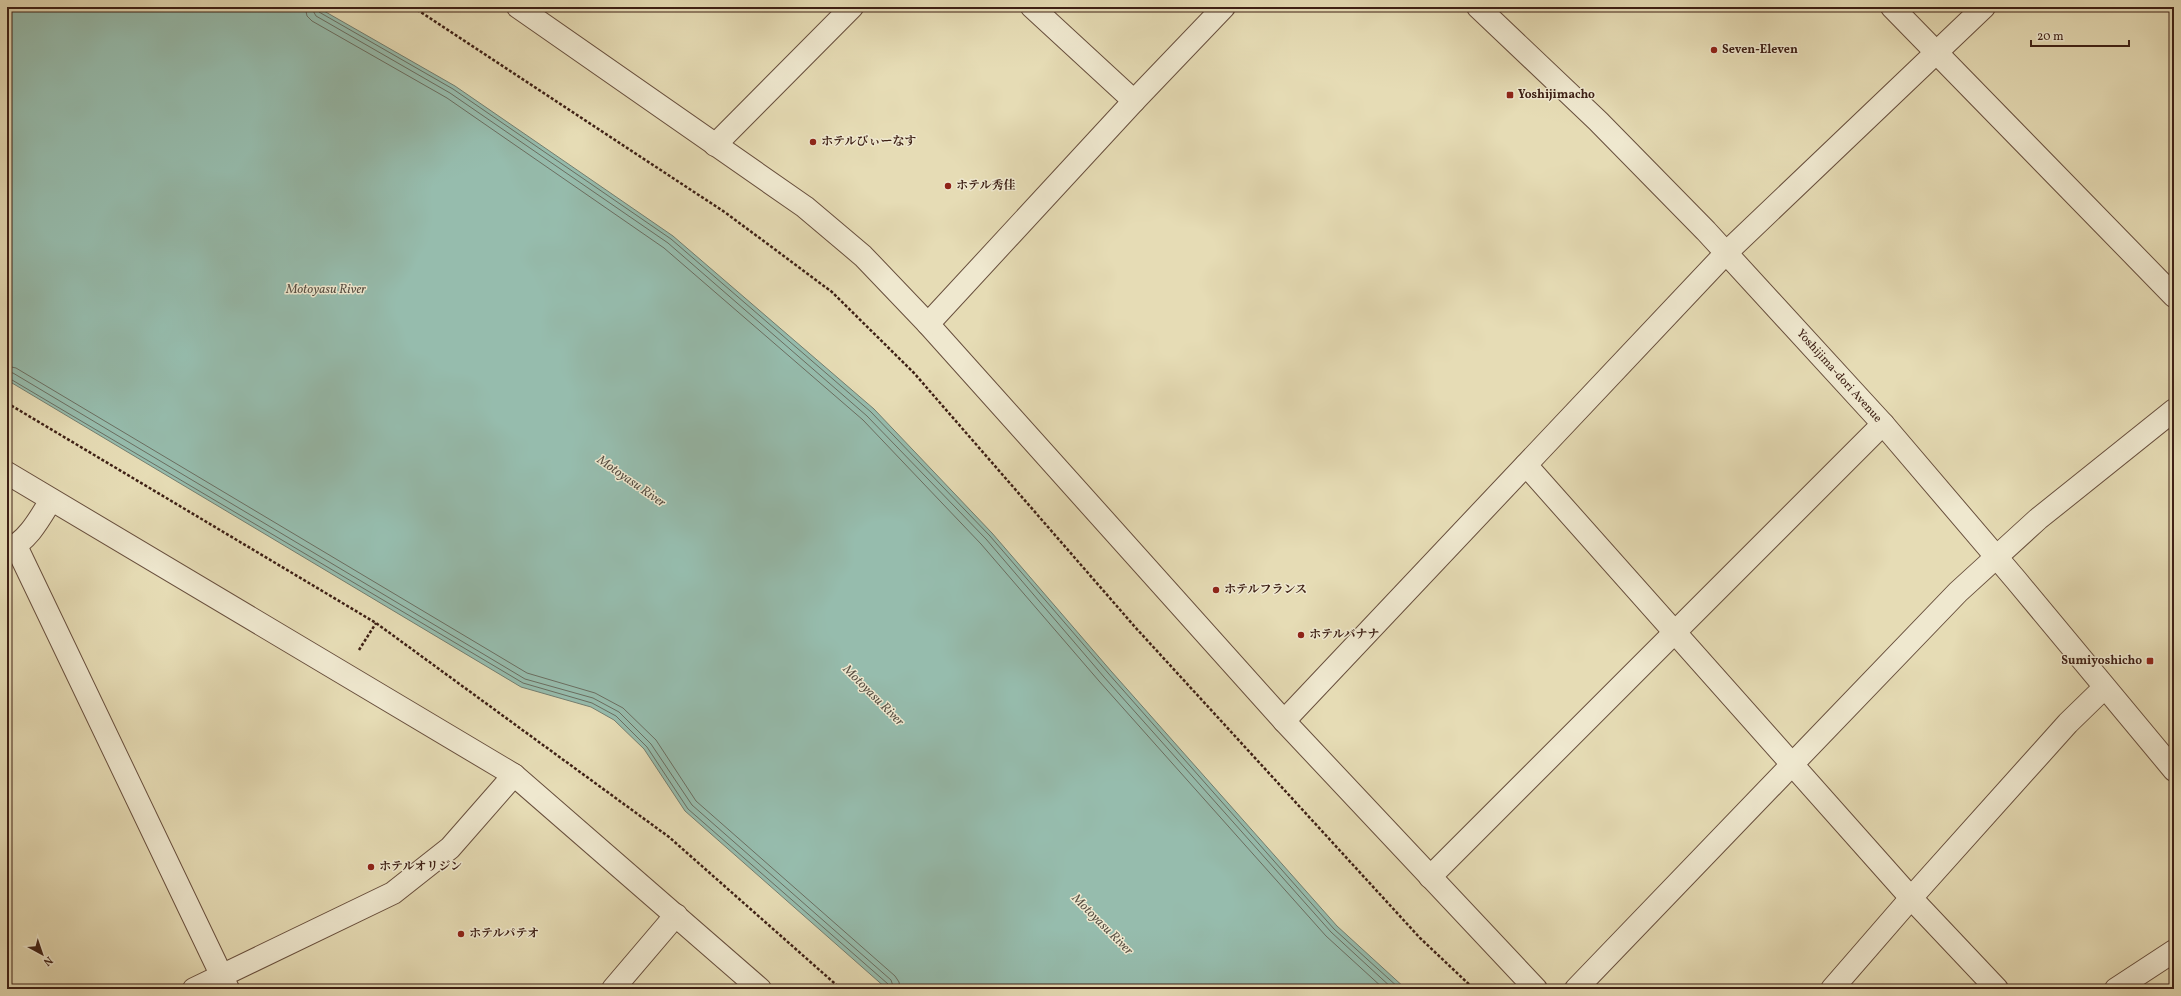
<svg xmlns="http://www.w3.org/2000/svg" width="2181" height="996" font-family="Vollkorn,'Noto Serif JP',serif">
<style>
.water{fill:#96bcad;stroke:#737e70}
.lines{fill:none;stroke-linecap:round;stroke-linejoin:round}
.shore{stroke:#6a6e61;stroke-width:1}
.minor-casing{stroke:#684f3d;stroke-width:24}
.path{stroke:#3e2015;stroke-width:2.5;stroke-dasharray:3 2;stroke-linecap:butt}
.minor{stroke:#efe8cf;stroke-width:22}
.poi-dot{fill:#8f2418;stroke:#efe8cf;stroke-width:1.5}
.labels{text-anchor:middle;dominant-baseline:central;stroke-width:3;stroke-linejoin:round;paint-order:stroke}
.poi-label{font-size:12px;font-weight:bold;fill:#3e2015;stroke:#efe8cf;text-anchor:start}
.street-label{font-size:12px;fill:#3e2015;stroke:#efe8cf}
.water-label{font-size:13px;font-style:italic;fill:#584f43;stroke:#efe8cf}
</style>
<rect width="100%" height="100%" fill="#e6dcb5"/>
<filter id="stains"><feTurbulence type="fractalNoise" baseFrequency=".005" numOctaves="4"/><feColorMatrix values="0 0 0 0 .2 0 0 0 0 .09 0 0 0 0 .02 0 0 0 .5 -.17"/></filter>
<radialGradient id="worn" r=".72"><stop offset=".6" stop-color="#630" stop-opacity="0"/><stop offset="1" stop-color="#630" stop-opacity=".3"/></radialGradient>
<path class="water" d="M 7,7 L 317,7 L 455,86 L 673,236 L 874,409 L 992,533 L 1111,671 L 1337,926 L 1406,989 L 887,989 L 685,811 L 644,749 L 614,720 L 591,707 L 521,687 L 7,380 Z"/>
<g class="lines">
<g class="shore">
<path d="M 305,7 L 307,16 L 312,21 L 447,98 L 664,248 L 863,420 L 981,544 L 1099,681 L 1326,936 L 1384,989"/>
<path d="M 311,7 L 316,16 L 450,93 L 668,243 L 867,416 L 986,539 L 1104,677 L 1331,932 L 1393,989"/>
<path d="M 316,7 L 319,12 L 453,89 L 671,239 L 871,412 L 990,536 L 1108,673 L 1334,929 L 1400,989"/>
<path d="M 7,366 L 16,368 L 527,673 L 595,693 L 623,708 L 656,740 L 696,801 L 895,976 L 899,982 L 900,989"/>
<path d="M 7,372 L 13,373 L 525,679 L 593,698 L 619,712 L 651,744 L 692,805 L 891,980 L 894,989"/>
<path d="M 7,377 L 523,683 L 592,703 L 616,716 L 647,747 L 688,809 L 888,984 L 889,989"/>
</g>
<g class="minor-casing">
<g id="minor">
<path d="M 518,7 L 805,207 L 863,256 L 928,324 L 1284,721 L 1536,989"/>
<path d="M 1032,7 L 1134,101"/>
<path d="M 1478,7 L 1598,121 L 1706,231 L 1883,424 L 2016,580 L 2174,770"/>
<path d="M 1892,7 L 2174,296"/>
<path d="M 715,145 L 852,7"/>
<path d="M 928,324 L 1134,101 L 1224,7"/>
<path d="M 1526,465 L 1911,898 L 1997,989"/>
<path d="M 7,473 L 514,775 L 760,989"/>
<path d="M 16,546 L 228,989"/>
<path d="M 7,550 C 28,541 40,518 51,500"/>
<path d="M 1284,721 L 1726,253 L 1984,7"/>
<path d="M 1430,877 L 1883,424"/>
<path d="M 194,989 L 393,893 L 450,848 L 514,775"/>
<path d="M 613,989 L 676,915"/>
<path d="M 1576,989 L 1958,592 L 2038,519 L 2174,410"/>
<path d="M 1832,989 L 1911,898 L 2068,723 L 2104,688"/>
<path d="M 2116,989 L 2174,951"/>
</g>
</g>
<g class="path">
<path d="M 413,7 L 726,213 L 832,292 L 914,373 L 1135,627 L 1420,938 L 1474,989"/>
<path d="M 7,403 L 376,623 L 669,837 L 841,989"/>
<path d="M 359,650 L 376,623"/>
</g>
<use href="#minor" class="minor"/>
</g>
<g class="poi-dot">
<circle cx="1714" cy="50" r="4"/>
<rect x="1506" y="91" width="8" height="8" rx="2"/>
<circle cx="813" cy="142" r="4"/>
<circle cx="948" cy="186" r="4"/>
<circle cx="1216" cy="590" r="4"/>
<circle cx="1301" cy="635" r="4"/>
<rect x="2146" y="657" width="8" height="8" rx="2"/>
<circle cx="371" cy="867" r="4"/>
<circle cx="461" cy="934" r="4"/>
</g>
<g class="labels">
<g class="poi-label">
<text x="1722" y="50">Seven-Eleven</text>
<text x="1518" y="95">Yoshijimacho</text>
<text x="821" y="142">ホテルびぃーなす</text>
<text x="956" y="186">ホテル秀佳</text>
<text x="1224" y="590">ホテルフランス</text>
<text x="1309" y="635">ホテルバナナ</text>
<text x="2142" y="661" text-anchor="end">Sumiyoshicho</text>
<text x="379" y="867">ホテルオリジン</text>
<text x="469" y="934">ホテルパテオ</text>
</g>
<g class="street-label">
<text transform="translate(1839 376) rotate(48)">Yoshijima-dori Avenue</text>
</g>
<g class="water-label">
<text x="326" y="290">Motoyasu River</text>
<text transform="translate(631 482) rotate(35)">Motoyasu River</text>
<text transform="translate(873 696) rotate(45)">Motoyasu River</text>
<text transform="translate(1102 925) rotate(45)">Motoyasu River</text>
</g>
</g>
<rect width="2181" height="996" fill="none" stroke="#e6dcb5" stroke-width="24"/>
<rect x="8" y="8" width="2165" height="980" fill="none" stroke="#3e2015" stroke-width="2"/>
<rect x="12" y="12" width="2157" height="972" fill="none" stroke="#3e2015"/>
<g transform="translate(42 954) rotate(140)" stroke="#efe8cf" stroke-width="3" paint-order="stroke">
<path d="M0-3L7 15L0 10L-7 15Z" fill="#3e2015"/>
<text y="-6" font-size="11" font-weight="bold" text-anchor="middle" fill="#3e2015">N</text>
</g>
<path d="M2031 40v6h98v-6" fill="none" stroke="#3e2015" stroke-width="2"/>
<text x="2037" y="40" font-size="12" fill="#3e2015" stroke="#efe8cf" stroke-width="3" paint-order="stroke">20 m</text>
<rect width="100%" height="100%" filter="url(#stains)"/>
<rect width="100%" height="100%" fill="url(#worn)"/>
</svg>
